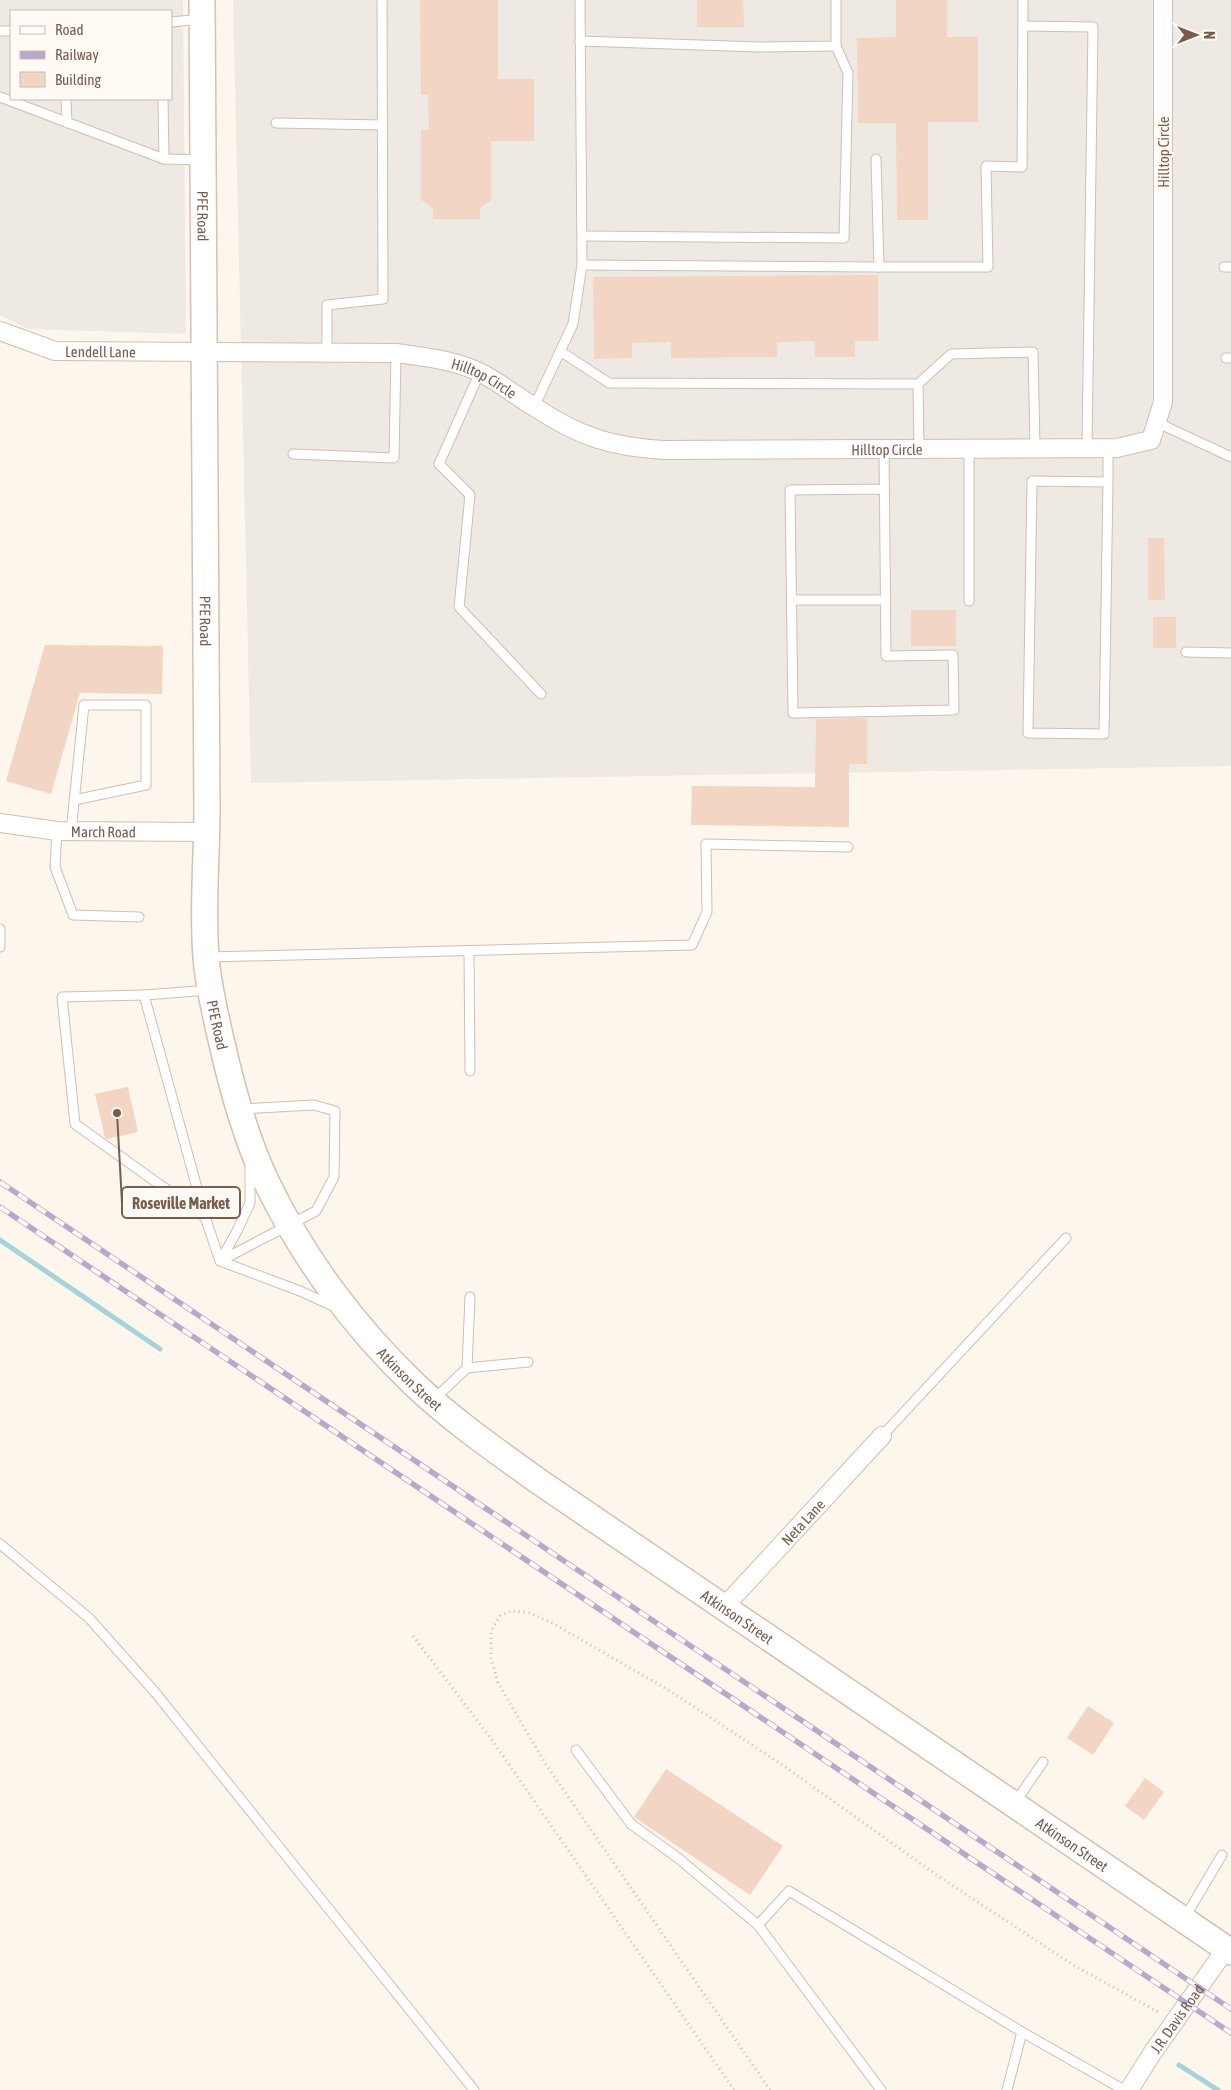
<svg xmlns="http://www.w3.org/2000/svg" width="1231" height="2090" font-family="'Asap Condensed',sans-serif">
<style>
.industrial{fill:#efe9e4;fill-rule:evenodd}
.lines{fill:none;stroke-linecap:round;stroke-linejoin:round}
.stream{stroke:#a5d3da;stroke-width:5}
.building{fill:#f3d5c3}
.lane-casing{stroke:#d1beb0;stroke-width:11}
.street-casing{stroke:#d1beb0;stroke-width:20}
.secondary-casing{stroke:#d6c0b0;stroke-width:28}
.path{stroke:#d9b8a5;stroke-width:3;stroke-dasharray:1 4;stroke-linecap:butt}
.lane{stroke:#fff;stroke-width:9}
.street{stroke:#fff;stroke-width:18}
.secondary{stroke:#fff;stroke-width:25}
.rail-casing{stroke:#b9a8c9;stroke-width:5.5}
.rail{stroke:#fffaf3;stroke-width:4;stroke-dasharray:11;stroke-linecap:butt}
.labels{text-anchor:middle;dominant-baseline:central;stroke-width:4.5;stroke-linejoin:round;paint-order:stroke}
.street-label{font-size:15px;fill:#7a5c4d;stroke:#fffaf3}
.leader{fill:none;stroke:#7a5c4d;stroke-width:2}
.callout-dot{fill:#7a5c4d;stroke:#fffaf3;stroke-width:2}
.callout{fill:#fffaf3;stroke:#7a5c4d;stroke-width:2}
.callout-label{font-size:16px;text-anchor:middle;font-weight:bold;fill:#7a5c4d}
</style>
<rect width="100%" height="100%" fill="#fdf6ec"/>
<g class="industrial">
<path d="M 0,0 L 183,0 L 186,334 L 28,329 L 0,315 ZM 11,11 L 171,11 L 171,99 L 11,99 Z"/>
<path d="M 233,0 L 1231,0 L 1231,766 L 251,783 Z"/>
</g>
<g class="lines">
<g class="stream">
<path d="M 0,1240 L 160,1349"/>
<path d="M 1179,2065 L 1218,2090"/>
</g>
</g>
<g class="building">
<path d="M 420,0 L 498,0 L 498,79 L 534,79 L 534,141 L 491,141 L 491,200 L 480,208 L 480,219 L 433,219 L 433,208 L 421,200 L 421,130 L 429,130 L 428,95 L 421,95 Z"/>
<path d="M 697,0 L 743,0 L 744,27 L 697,27 Z"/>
<path d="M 896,0 L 947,0 L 947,37 L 978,37 L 978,122 L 928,122 L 928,220 L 897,220 L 896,123 L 858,123 L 857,38 L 896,37 Z"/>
<path d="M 878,275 L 878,341 L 855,341 L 855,357 L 815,357 L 815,341 L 777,342 L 777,357 L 671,358 L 671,342 L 632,343 L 632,358 L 594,359 L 593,277 Z"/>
<path d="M 1148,538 L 1164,538 L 1165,600 L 1148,600 Z"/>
<rect x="911" y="610" width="45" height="36"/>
<rect x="1153" y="617" width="23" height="31"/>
<path d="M 45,645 L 163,646 L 162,694 L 80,693 L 51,794 L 6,781 Z"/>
<path d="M 867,718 L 867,764 L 849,764 L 849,827 L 691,825 L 692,786 L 815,787 L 816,719 Z"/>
<path d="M 128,1087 L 138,1132 L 107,1139 L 105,1138 L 95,1094 Z"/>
<path d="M 1088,1706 L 1114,1723 L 1093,1755 L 1067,1738 Z"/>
<path d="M 666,1769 L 783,1846 L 750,1895 L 634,1817 Z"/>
<path d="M 1145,1778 L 1164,1792 L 1144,1820 L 1125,1806 Z"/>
</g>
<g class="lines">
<g class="lane-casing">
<g id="lane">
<path d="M 171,22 L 202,19"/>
<path d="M 1023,26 L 1093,27 L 1087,447"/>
<path d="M 0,31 L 11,31"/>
<path d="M 580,41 L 759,47 L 836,46 L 836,0"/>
<path d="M 0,97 L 164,159 L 163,99"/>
<path d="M 66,99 L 67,123"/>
<path d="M 276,123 L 383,125"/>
<path d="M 164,159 L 202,160"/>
<path d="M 584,236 L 844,238 L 848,73 L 836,46"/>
<path d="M 582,265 L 879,267 L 876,159"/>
<path d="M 879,267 L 988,267 L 986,166 L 1022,167 L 1023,0"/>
<path d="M 1224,267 L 1231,267"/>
<path d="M 560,351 L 609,383 L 918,384 L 919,448"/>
<path d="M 327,353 L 327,305 L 383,299 L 382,0"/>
<path d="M 1226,358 L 1231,358"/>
<path d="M 480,372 L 439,464 L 470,495 L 459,607 L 541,694"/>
<path d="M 918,384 L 951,354 L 1033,352 L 1035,447"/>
<path d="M 534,407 L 573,324 L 582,265 L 580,0"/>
<path d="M 1156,422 L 1231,457"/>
<path d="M 884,448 C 885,518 885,587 886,656 L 953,655 L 954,710 L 793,713 L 790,490 L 884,489"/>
<path d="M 293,454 L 394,458 L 396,353"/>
<path d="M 1108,482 L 1032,481 L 1028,733 L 1104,734 L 1108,482 L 1108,448"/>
<path d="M 792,600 L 886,600"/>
<path d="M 969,601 L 969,448"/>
<path d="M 1186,652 L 1231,653"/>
<path d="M 57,831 L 55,867 L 73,915 L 139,917"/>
<path d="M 71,832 L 84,705 L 146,705 L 146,785 L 74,800"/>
<path d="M 0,929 L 0,947"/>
<path d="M 469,951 L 470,1071"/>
<path d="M 209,957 L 692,945 L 707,912 L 706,844 L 848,847"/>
<path d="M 210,990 L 144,995 L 205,1217 L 220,1261 L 316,1211 L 334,1177 L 335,1111 L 314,1105 L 242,1109"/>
<path d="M 144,995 L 62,997 L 75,1124 L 205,1217"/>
<path d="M 250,1165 L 250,1203 L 236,1233 L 220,1261 L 300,1291 L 335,1307"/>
<path d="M 467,1368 L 470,1297"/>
<path d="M 433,1400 L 467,1368 L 528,1362"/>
<path d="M 882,1436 L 1066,1238"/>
<path d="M 0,1544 L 89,1618 L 154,1691 L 474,2090"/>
<path d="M 576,1750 L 631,1824 L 678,1858 L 758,1925 L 881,2090"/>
<path d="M 1014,1804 L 1043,1762"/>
<path d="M 1184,1919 L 1222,1855"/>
<path d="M 758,1925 L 789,1891 L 1022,2032 L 1124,2090"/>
<path d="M 1007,2090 L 1022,2032"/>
</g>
</g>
<g class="street-casing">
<g id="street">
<path id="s1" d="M 0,331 L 55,351 L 396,353 C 425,357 455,360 481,373 C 501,383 517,397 536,408 C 580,437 612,447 664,450 L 1117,448 L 1151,440 L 1163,402 L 1163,0"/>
<path id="s2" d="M 0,823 L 57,831 L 207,832"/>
<path id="s3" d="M 724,1607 L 882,1436"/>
<path id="s4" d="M 1129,2090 L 1153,2052 L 1226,1949"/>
</g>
</g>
<g class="secondary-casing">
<g id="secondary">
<path id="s5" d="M 202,0 L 207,809 C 207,859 202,906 206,957 C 208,983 214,1009 220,1035 C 231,1085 245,1137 267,1183 C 303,1258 355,1328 415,1385 C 454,1422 498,1452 541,1483 L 1231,1952"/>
</g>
</g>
<g class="path">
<path d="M 413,1636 L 492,1740 L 734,2090"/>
<path d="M 770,2090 L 545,1763 L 498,1683 L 491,1658 L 491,1631 L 500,1616 L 511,1611 L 528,1612 L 554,1624 L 670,1691 L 784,1766 L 938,1876 L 1075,1966 L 1160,2013"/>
</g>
<use href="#lane" class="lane"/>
<use href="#street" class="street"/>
<use href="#secondary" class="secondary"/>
<g class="rail-casing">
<g id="rail">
<path d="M 0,1182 L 1231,2009"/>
<path d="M 0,1207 L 1231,2033"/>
</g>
</g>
<use href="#rail" class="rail"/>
</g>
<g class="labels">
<g class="street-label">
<text transform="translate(1163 152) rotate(-90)">Hilltop Circle</text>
<text stroke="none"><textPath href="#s5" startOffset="216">PFE Road</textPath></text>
<text stroke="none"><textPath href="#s1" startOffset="104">Lendell Lane</textPath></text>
<text stroke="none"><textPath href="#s1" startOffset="492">Hilltop Circle</textPath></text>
<text stroke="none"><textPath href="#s1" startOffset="912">Hilltop Circle</textPath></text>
<text stroke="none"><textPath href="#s5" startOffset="621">PFE Road</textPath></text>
<text stroke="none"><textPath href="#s2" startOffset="104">March Road</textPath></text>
<text stroke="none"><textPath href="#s5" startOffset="1026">PFE Road</textPath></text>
<text stroke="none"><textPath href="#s5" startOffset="1436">Atkinson Street</textPath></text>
<text stroke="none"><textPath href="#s3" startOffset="116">Neta Lane</textPath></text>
<text stroke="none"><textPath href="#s5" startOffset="1841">Atkinson Street</textPath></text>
<text stroke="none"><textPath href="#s5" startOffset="2246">Atkinson Street</textPath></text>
<text stroke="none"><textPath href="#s4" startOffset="86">J.R. Davis Road</textPath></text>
</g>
</g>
<path class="leader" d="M117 1113L122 1203"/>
<circle class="callout-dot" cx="117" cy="1113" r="5"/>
<rect class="callout" x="122" y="1187" width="118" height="31" rx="5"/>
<g class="callout-label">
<text x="181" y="1209">Roseville Market</text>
</g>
<rect x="10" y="10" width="162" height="90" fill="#fffaf3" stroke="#cabbb1"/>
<rect x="20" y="26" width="25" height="8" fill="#ffffff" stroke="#cabbb1"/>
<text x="55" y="35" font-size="15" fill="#7a5c4d">Road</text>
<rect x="20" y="51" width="25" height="8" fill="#b9a8c9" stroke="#cabbb1"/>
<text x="55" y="60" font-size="15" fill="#7a5c4d">Railway</text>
<rect x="20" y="72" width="25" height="15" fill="#f3d5c3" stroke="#cabbb1"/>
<text x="55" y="85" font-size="15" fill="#7a5c4d">Building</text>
<g transform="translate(1196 35) rotate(90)" stroke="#fffaf3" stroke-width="4" paint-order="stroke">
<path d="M0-4L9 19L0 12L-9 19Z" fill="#7a5c4d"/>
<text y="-8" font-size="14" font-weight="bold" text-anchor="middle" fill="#7a5c4d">N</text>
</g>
</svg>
